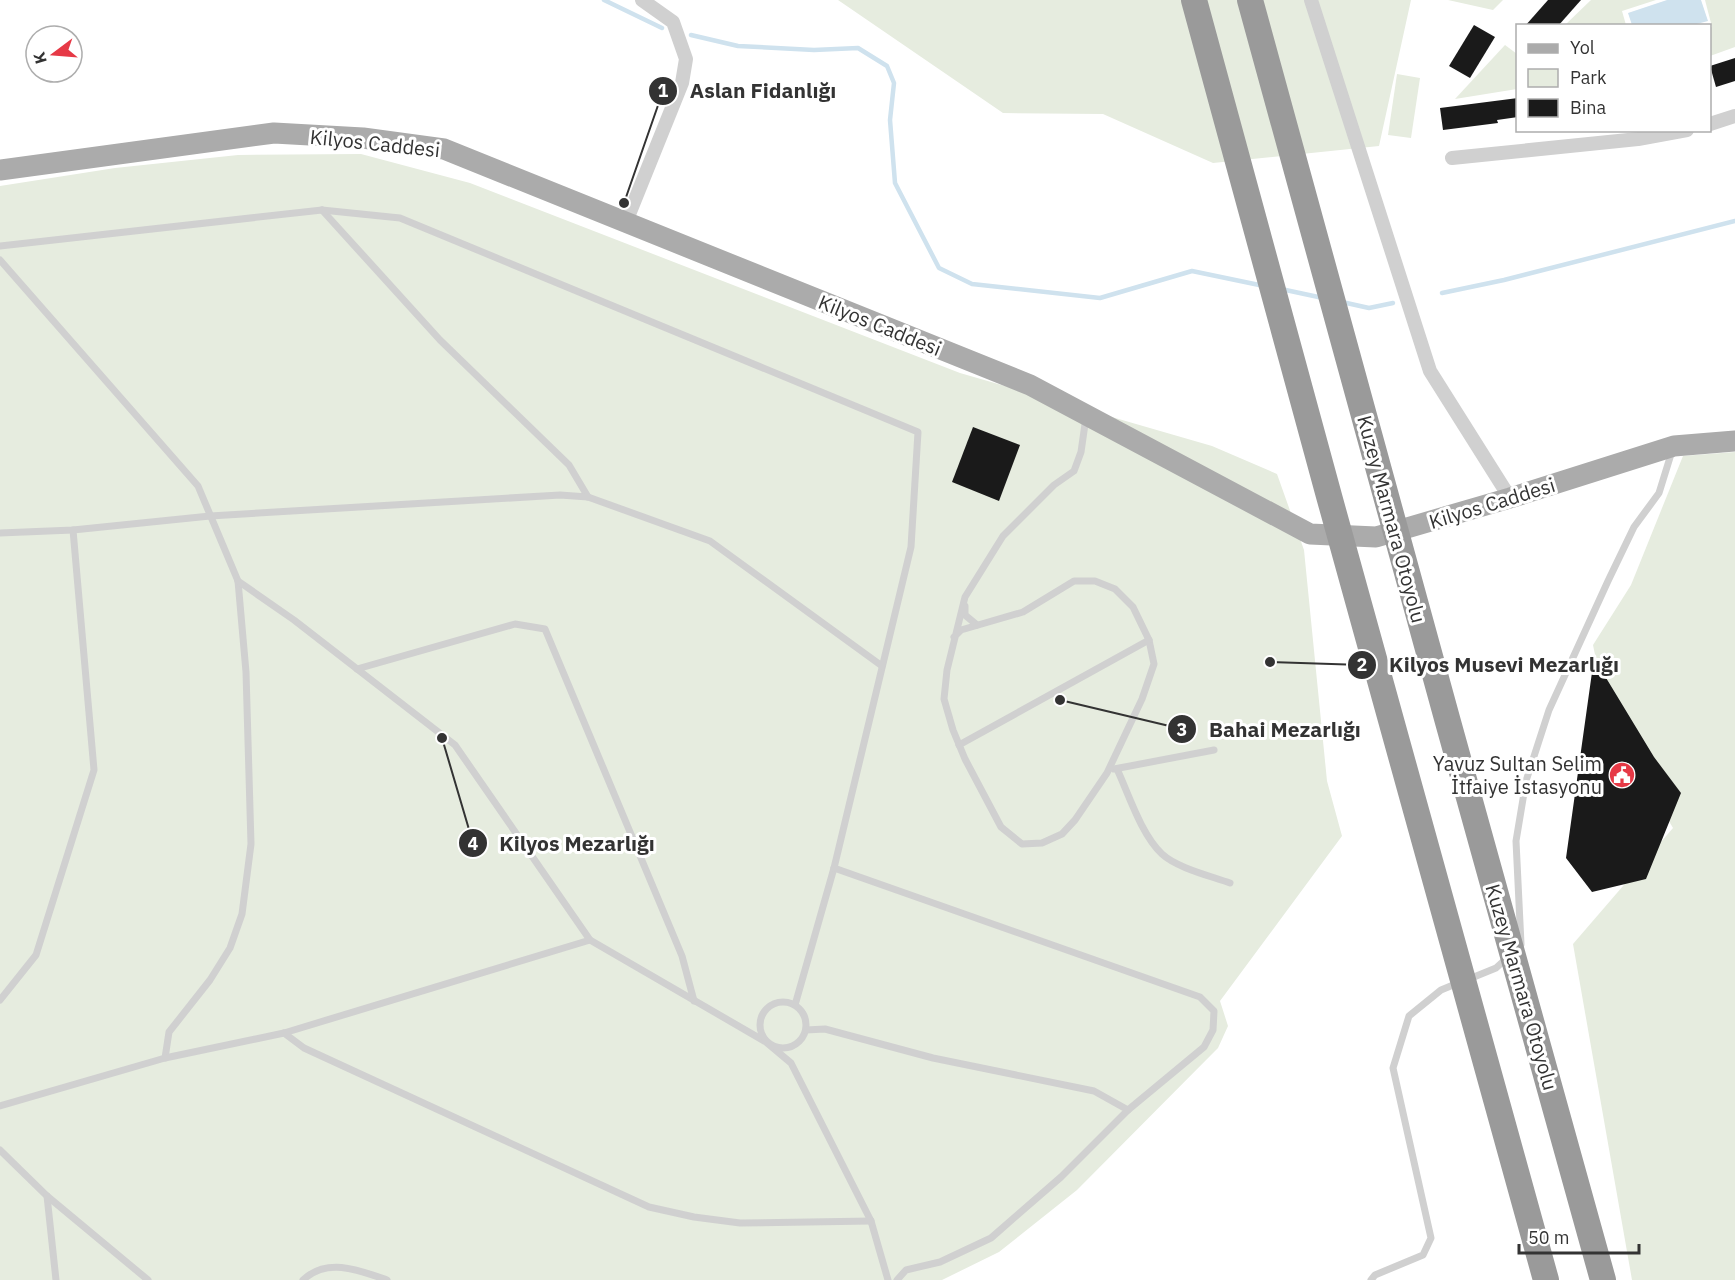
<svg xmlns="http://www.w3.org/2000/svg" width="1735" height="1280" font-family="'IBM Plex Sans',sans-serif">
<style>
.green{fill:#e6ecdf}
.water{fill:#cfe2ee}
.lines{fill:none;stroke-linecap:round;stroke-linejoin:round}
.stream{stroke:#cfe2ee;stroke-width:4.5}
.building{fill:#1a1a1a}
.lane{stroke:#d0d0d0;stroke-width:7}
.street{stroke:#d0d0d0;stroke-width:14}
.primary{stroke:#ababab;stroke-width:21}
.highway-bridge{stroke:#9a9a9a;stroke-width:26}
.labels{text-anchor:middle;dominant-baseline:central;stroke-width:6;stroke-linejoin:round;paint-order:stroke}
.street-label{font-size:20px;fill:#333;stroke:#fff}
.poi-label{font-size:20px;fill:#333;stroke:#fff;text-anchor:end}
.leader{fill:none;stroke:#333;stroke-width:2}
.callout-dot{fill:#333;stroke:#fff;stroke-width:2}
.mark-label{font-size:18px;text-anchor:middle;font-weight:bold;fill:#fff}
.callout-label{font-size:21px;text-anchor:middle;font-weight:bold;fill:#333;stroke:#fff;stroke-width:6;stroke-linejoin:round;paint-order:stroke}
</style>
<rect width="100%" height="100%" fill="#fff"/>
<g class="green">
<path d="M 838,0 L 1411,0 L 1379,146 L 1213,163 L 1103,114 L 1003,113 Z"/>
<path d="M 1448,0 L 1503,0 L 1493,10 Z"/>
<path d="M 1591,0 L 1656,0 L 1622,11 L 1626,25 L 1565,25 Z"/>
<path d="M 1705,0 L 1735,0 L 1735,47 L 1710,56 L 1710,28 L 1712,27 Z"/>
<path d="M 1505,45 L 1517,54 L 1517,89 L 1455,99 Z"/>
<path d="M 1397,74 L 1420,78 L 1411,138 L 1388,135 Z"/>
<path d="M 361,154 L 470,183 L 960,373 L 1212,446 L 1277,474 L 1304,550 L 1327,781 L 1342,836 L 1220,1001 L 1228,1026 L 1218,1048 L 1077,1190 L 999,1252 L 942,1280 L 0,1280 L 0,186 L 115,168 L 238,155 Z"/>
<path d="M 1735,452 L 1735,1280 L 1632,1280 L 1573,944 L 1673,828 L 1608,718 L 1593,645 L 1631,585 L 1683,456 Z"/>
</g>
<path class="water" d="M 1667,0 L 1701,0 L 1708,21 L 1693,25 L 1632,25 L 1628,13 Z"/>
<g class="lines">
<g class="stream">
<path d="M 604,0 L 662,28"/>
<path d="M 691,35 L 738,46 L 814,50 L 858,48 L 887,66 L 894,83 L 890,120 L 895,183 L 939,268 L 972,284 L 1100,298 L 1192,271 L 1264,286"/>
<path d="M 1281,289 L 1323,298"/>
<path d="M 1442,293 L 1504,280 L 1735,221"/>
<path d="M 1342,302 L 1369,308 L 1393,303"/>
</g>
</g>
<g class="building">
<path d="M 1548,0 L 1581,0 L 1558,26 L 1525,26 Z"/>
<path d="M 1474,25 L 1495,37 L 1470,78 L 1449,66 Z"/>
<path d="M 1735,58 L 1735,81 L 1716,87 L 1710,66 Z"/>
<path d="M 1518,98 L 1518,117 L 1497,120 L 1498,123 L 1443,130 L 1440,108 Z"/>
<path d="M 973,427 L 1020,445 L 999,501 L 952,482 Z"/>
<path d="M 1594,658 L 1654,757 L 1681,793 L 1646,879 L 1592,892 L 1566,858 Z"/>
</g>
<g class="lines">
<g class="lane">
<path d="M 322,210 L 440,340 L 569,465 L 588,497"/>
<path d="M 0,246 L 322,210 L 400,218 L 918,432 L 911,547 L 834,868 L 795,1005"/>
<path d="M 0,260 L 198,486 L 238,581 L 246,672 L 251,844 L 242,914 L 230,948 L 210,980 L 169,1032 L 165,1058"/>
<path d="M 0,533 L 73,530 L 210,516 L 560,495 L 588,497 L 710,541 L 882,666"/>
<path d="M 238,581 L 294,620 L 455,745 L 590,940 L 766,1042 L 791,1063 L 871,1221 L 888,1280"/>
<path d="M 965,606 L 965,615 L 977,625"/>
<path d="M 954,637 L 961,630 L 1023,612 L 1074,581 L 1095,581 L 1115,589 L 1133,607 L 1149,640 L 1154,664 L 1142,699 L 1107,773 L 1075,820 L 1062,834 L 1042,843 L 1022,844 L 1001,827 L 965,759 L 953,730 L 944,699 L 947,670 L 965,597 L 1003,536 L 1054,485 L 1074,471 L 1081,452 L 1086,417"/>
<path d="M 357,669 L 515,624 L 545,629 L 682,956 L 694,1001"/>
<path d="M 959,745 L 1149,640"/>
<path d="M 1114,769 L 1214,750"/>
<path d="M 1117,769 C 1129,795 1141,834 1162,854 C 1177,868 1211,876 1230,883"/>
<path d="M 834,868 L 1200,997 L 1214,1011 L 1213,1030 L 1204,1047 L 1128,1110"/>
<path d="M 1521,944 L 1516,841 L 1526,781 L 1549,710 L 1608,581 L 1634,527 L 1659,493 L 1672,451"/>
<path d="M 1469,979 L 1496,968 L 1508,957"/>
<path d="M 0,1000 L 36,955 L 94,770 L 73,530"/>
<circle cx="783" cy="1025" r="23"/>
<path d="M 806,1030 L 825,1029 L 933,1058 L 1094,1091 L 1128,1110 L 1061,1177 L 991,1238 L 940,1262 L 906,1270 L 897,1280"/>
<path d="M 284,1033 L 304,1048 L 649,1207 L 694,1217 L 740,1223 L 871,1221"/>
<path d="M 0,1106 L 165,1058 L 284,1033 L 590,940"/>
<path d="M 0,1150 L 47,1196 L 148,1280"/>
<path d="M 47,1196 L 56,1280"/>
<path d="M 303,1280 C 327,1257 359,1270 387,1280"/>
<path d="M 1371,1280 L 1375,1275 L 1423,1255 L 1431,1238 L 1393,1068 L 1409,1016 L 1441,990 L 1458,983"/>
</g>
<g class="street">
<path d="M 1311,0 L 1430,371 L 1510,498"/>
<path d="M 1710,124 L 1735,116"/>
<path d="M 1452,158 L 1638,139 L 1687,130"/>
<path d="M 626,222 L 682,83 L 686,59 L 673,22 L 642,0"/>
</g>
<path class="primary" d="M 0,170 L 274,133 L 363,138 L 444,149 L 1030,385 L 1310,534 L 1376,537 L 1510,498 L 1674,446 L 1735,441"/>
<g class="highway-bridge">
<path d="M 1194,0 L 1329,496 L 1546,1280"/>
<path d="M 1250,0 L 1448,722 L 1603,1280"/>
</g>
</g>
<defs>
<g id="civic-disc" transform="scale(1.35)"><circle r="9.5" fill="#e63946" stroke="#fff"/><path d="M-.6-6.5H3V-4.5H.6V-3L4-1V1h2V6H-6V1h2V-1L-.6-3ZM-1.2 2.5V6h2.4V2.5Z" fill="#fff"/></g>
</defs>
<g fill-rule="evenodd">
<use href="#civic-disc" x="1622" y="775"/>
</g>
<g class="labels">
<g class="street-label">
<text transform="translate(375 143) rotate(6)">Kilyos Caddesi</text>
<text transform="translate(880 325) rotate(22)">Kilyos Caddesi</text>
<text transform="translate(1492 503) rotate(-17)">Kilyos Caddesi</text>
<text transform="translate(1392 519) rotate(75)">Kuzey Marmara Otoyolu</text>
<text transform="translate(1522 987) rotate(74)">Kuzey Marmara Otoyolu</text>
</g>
<g class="poi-label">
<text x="1602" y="763">Yavuz Sultan Selim<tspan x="1602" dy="23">İtfaiye İstasyonu</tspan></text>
</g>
</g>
<path class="leader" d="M624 203L663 91M1270 662L1362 665M1060 700L1182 729M442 738L473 843"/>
<g class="callout-dot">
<circle cx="624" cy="203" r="6"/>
<circle cx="1270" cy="662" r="6"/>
<circle cx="1060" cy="700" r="6"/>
<circle cx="442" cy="738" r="6"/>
<circle cx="663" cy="91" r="15"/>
<circle cx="1362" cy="665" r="15"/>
<circle cx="1182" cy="729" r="15"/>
<circle cx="473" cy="843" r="15"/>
</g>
<g class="mark-label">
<text x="663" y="97">1</text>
<text x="1362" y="671">2</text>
<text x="1182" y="736">3</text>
<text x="473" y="850">4</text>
</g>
<g class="callout-label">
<text x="763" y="98">Aslan Fidanlığı</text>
<text x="1504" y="672">Kilyos Musevi Mezarlığı</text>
<text x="1285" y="737">Bahai Mezarlığı</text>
<text x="577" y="851">Kilyos Mezarlığı</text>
</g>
<rect x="1516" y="24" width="195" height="108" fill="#ffffff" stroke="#adadad" stroke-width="1.5"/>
<rect x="1528" y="44" width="30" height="9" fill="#ababab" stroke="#adadad" stroke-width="1.5"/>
<text x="1570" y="54" font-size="18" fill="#333333">Yol</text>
<rect x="1528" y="69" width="30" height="18" fill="#e6ecdf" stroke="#adadad" stroke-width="1.5"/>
<text x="1570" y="84" font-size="18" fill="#333333">Park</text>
<rect x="1528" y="99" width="30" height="18" fill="#1a1a1a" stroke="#adadad" stroke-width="1.5"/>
<text x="1570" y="114" font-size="18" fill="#333333">Bina</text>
<g transform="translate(54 54) rotate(254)"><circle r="28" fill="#ffffff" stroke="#adadad" stroke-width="1.5"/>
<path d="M0-4.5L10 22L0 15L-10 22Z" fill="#e63946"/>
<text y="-9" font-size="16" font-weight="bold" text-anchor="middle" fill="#333333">K</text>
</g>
<path d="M1519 1244v9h120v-9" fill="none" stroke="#333333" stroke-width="3"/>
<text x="1528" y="1244" font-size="18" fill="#333333" stroke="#ffffff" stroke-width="4.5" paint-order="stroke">50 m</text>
</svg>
